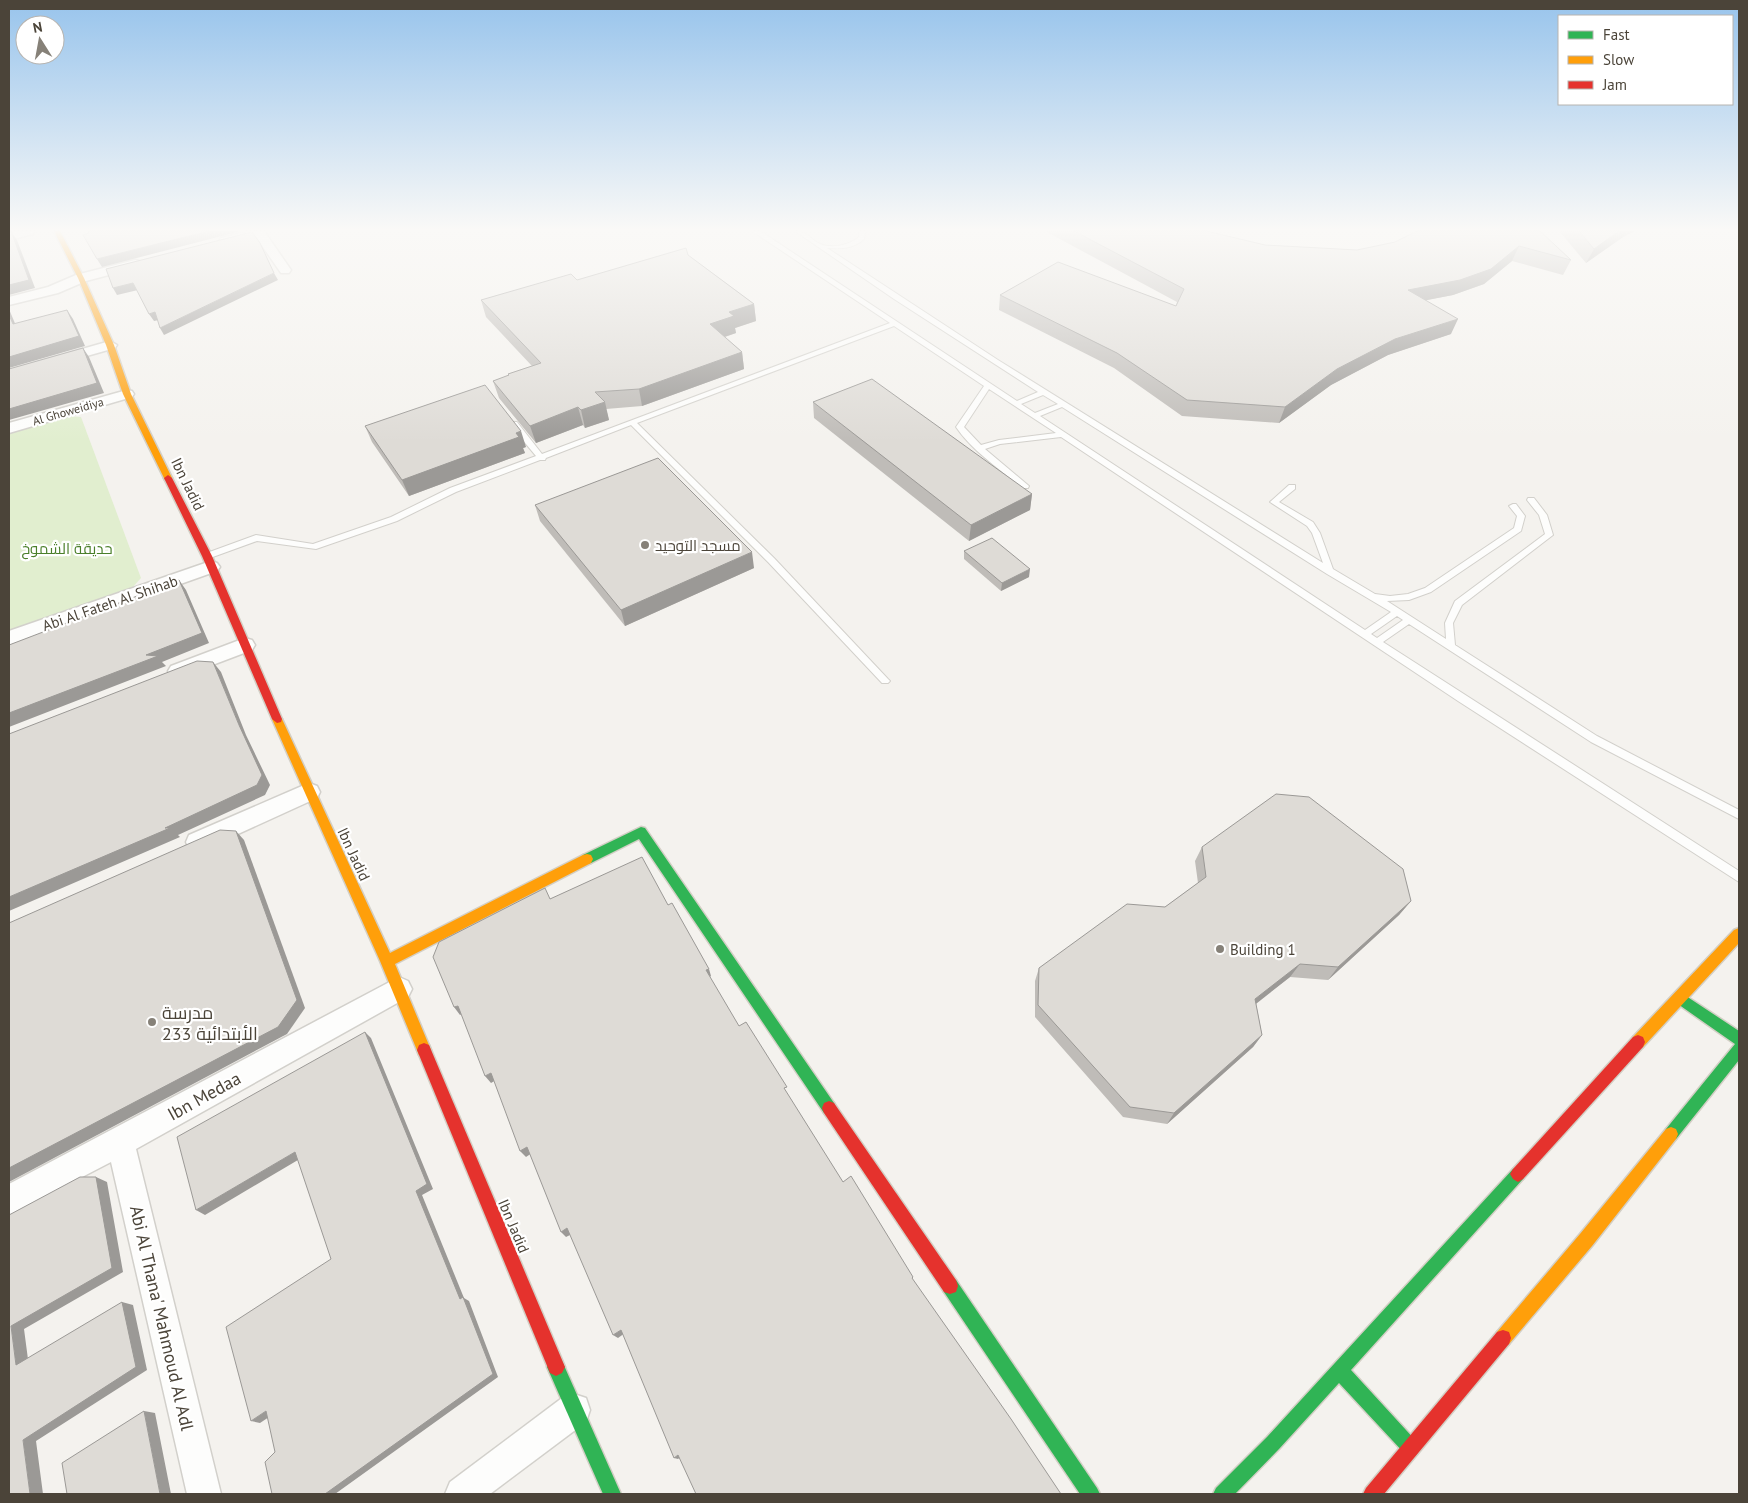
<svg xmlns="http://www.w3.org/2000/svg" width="1748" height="1503" font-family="'PT Sans',Cairo,sans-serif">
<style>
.green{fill:#e1eecf}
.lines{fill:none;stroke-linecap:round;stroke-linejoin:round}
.lane-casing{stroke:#d2d0cb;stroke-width:2}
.street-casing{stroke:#d2d0cb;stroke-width:3}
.fast-casing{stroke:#d3cfc5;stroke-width:3}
.slow-casing{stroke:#d3cfc5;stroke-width:3}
.jam-casing{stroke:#d3cfc5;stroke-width:3}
.lane{fill:#fdfdfc;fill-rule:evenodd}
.street{fill:#fdfdfc;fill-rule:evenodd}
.fast{fill:#30b455;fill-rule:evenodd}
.slow{fill:#ff9f0a;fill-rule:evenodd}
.jam{fill:#e5322d;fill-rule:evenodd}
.wall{fill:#bfbcb8}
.shaded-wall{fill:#9b9996}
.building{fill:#dedbd6;stroke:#9b9996}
.poi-dot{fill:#868178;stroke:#fff;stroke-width:2}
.labels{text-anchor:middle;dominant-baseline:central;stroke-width:4.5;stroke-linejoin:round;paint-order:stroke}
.far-street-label{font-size:12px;fill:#4b4439;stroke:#fff}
.street-label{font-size:15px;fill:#4b4439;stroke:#fff}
.poi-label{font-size:15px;fill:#4b4439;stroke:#fff;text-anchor:start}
.park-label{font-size:15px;fill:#4a7f2a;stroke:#fff}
.near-poi-label{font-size:18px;fill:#4b4439;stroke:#fff;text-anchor:start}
.near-street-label{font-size:18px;fill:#4b4439;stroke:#fff}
</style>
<rect width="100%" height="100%" fill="#f4f2ee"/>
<path class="green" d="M 67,416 L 81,417 L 141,578 L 131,589 L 9,632 L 9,433 Z"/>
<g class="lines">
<g class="lane-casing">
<path id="lane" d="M 752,231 L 760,231 L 1017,401 L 1038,392 L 894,299 L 795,231 C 807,231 811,240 820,244 C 832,249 850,245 859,237 L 859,231 L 865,231 L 864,239 C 853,249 841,249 827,248 L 998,360 L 1323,563 L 1312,533 L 1307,526 L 1270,502 L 1289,485 L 1295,485 L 1295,489 L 1279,502 L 1313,522 L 1320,533 L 1333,569 L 1375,594 L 1390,596 L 1408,594 L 1425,588 L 1514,528 L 1517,516 L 1509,506 L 1513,504 L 1516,504 L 1525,516 L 1521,531 L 1431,592 L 1409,600 L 1387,601 L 1446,639 L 1445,623 L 1455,601 L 1545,534 L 1539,515 L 1527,500 L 1528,498 L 1534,498 L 1547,515 L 1553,535 L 1462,605 L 1453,623 L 1455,645 L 1597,736 L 1739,810 L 1739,819 L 1591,742 L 1409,624 L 1383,642 L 1739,871 L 1739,882 L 1458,701 L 1061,437 L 1000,444 L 985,449 L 1029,486 L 1028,488 L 1022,488 C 1000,469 972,451 956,427 L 984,386 L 894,326 L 637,423 L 774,558 L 888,679 L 890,681 L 888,683 L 882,683 L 768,562 L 631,425 L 546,458 L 545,460 L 540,460 L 456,492 L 397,521 L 316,549 L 257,541 L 210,558 L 204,558 L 203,556 L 204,554 L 256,535 L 313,544 L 391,517 L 450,488 L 536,456 L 511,426 L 511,422 L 517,422 L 542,454 L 890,323 ZM 989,389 L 1056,433 L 999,440 L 981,445 L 964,427 ZM 1043,395 L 1058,404 L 1035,413 L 1021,404 ZM 1062,407 L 1327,574 L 1391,612 L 1365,630 L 1040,416 ZM 1397,616 L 1403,620 L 1377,638 L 1371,634 Z"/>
</g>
<g class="street-casing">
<g id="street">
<path d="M 13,231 L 35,231 L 33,234 L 9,240 L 9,232 Z"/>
<path d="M 250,231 L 264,231 L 291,270 L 289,273 L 281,273 L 256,237 L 225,245 L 219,241 L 221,238 Z"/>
<path d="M 135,260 L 139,261 L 141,264 L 139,267 L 86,281 L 58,293 L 9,305 L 9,297 L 48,287 L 76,275 Z"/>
<path d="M 110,341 L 117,345 L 115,348 L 9,378 L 9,370 Z"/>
<path d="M 127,390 L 132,391 L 134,394 L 132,397 L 9,433 L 9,423 Z"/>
<path d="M 211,561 L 217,563 L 220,567 L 217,571 L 9,645 L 9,631 Z"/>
<path d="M 245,638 L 252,640 L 255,645 L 252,650 L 178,678 L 171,676 L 168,671 L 171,666 Z"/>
<path d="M 309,783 L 317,786 L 320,792 L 317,798 L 205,849 L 197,852 L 189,849 L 186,842 L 189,835 Z"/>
<path d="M 399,977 L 408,981 L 412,989 L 408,997 L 136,1149 L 221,1494 L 187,1494 L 111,1162 L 9,1215 L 9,1184 Z"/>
<path d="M 574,1394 L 586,1398 L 590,1410 L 586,1422 L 490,1494 L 445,1494 L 450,1482 L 562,1398 Z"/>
</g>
</g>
<g class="fast-casing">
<g id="fast">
<path d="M 641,827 L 645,828 L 834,1103 L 836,1108 L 834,1113 L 829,1115 L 824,1113 L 639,839 L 591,863 L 587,864 L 583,863 L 581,859 L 583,855 Z"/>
<path d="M 1680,992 L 1739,1031 L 1739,1060 L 1676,1139 L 1671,1141 L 1666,1139 L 1664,1134 L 1666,1129 L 1735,1044 L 1675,1002 L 1673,998 L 1675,994 Z"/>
<path d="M 1518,1166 L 1523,1169 L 1526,1174 L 1523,1179 L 1351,1370 L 1417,1442 L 1420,1448 L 1417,1454 L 1411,1457 L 1405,1454 L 1339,1383 L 1279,1449 L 1235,1494 L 1213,1494 L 1216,1488 L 1267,1437 L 1513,1169 Z"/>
<path d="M 950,1278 L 956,1280 L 1097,1488 L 1100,1494 L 1080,1494 L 944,1292 L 942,1286 L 944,1280 Z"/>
<path d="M 556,1358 L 562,1361 L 621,1494 L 603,1494 L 547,1367 L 550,1361 Z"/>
</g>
</g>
<g class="slow-casing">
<g id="slow">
<path d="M 54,231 L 60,231 L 84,278 L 114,345 L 131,394 L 172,478 L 171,480 L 165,480 L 164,478 L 123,394 L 106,345 L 78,278 Z"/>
<path d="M 277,715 L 282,719 L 390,953 L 583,855 L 587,854 L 591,855 L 593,859 L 591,863 L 395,964 L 431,1050 L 429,1055 L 424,1057 L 419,1055 L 380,961 L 272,719 Z"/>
<path d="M 1739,928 L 1739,943 L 1643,1047 L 1638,1049 L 1633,1047 L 1631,1042 L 1633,1037 L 1734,930 Z"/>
<path d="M 1671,1127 L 1676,1129 L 1678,1134 L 1676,1139 L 1592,1246 L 1509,1344 L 1503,1346 L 1497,1344 L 1495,1338 L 1497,1332 L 1580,1234 L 1666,1129 Z"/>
</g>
</g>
<g class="jam-casing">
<g id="jam">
<path d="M 168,475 L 172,478 L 212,556 L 282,719 L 281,722 L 277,723 L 272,719 L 202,556 L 164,478 Z"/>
<path d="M 1638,1035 L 1643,1037 L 1645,1042 L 1643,1047 L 1523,1179 L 1518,1182 L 1513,1179 L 1510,1174 L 1513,1169 L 1633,1037 Z"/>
<path d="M 424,1043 L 429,1045 L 565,1367 L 562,1373 L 556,1376 L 550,1373 L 417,1050 L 419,1045 Z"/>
<path d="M 829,1101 L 834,1103 L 956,1280 L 958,1286 L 956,1292 L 950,1294 L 944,1292 L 824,1113 L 822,1108 L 824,1103 Z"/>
<path d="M 1503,1330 L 1509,1332 L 1511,1338 L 1509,1344 L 1384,1494 L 1363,1494 L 1366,1488 L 1497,1332 Z"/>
</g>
</g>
<use href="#lane" class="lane"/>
<use href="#street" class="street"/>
<use href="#fast" class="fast"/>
<use href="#slow" class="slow"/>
<use href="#jam" class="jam"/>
</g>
<g class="wall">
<path d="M 1045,231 L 1206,231 L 1265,245 L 1357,250 L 1540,231 L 1571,260 L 1563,275 L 1512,261 L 1484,284 L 1453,295 L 1426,300 L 1451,334 L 1388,355 L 1331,385 L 1279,423 L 1182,416 L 1114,368 L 999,310 L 1000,295 L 1176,306 L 1177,302 Z"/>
<path d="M 1559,231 L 1635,231 L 1623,237 L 1586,263 Z"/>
<path d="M 688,255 L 754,304 L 756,321 L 735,328 L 736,333 L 725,337 L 742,352 L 744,369 L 642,406 L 606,409 L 609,420 L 585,428 L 583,425 L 536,443 L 499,398 L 493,381 L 508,376 L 508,374 L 532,366 L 486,317 L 481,300 L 577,280 Z"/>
<path d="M 813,402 L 1032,494 L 1030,510 L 969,541 L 814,418 Z"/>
<path d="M 365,426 L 526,447 L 523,448 L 525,453 L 409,496 L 372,442 Z"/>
<path d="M 535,505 L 754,568 L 625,626 L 540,521 Z"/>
<path d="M 964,551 L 1029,577 L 1001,591 L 964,559 Z"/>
<path d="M 1202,847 L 1411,901 L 1399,915 L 1328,980 L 1290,977 L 1256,1003 L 1262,1035 L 1253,1047 L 1167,1124 L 1123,1117 L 1035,1017 L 1035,981 L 1039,968 L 1165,907 L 1198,883 L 1195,861 Z"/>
</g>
<g class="shaded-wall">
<path d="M 11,231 L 17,240 L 35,288 L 9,295 Z"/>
<path d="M 209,231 L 241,231 L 102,267 L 97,259 Z"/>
<path d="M 1619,231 L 1635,231 L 1623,237 L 1586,263 L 1594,249 Z"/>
<path d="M 1519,246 L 1512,261 L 1484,284 L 1453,295 L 1402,305 L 1408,290 Z"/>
<path d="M 274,273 L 278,280 L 164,335 L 160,328 Z"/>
<path d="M 133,283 L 138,290 L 117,295 L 113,288 Z"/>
<path d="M 754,304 L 756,321 L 735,328 L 736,333 L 712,341 L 710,324 L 729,312 Z"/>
<path d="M 9,309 L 19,333 L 13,324 L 9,315 Z"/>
<path d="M 67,310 L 73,319 L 85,346 L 9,368 L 9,357 Z"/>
<path d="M 155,312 L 159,320 L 154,321 L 149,314 Z"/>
<path d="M 1458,319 L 1451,334 L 1388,355 L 1331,385 L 1279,423 L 1285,407 L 1337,369 L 1395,339 Z"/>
<path d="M 83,348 L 89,357 L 104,393 L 9,420 L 9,409 Z"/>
<path d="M 742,352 L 744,369 L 642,406 L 639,389 Z"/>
<path d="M 605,402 L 609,420 L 585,428 L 581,410 Z"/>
<path d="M 578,407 L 583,425 L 536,443 L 530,426 Z"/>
<path d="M 521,431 L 526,447 L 523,448 L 525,453 L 409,496 L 402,480 Z"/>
<path d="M 1032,494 L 1030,510 L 969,541 L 971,525 Z"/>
<path d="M 752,552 L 754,568 L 625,626 L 621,610 Z"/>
<path d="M 1030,569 L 1029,577 L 1001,591 L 1002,583 Z"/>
<path d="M 179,580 L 186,590 L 209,643 L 162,662 L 166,666 L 9,727 L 9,713 L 146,655 Z"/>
<path d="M 213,662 L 221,672 L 246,735 L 270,785 L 265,795 L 178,835 L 180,837 L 9,911 L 9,897 L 165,828 L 239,725 Z"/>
<path d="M 236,831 L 244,840 L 305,1008 L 287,1034 L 9,1182 L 9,1168 Z"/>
<path d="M 1411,901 L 1399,915 L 1328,980 L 1338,967 Z"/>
<path d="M 1300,964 L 1290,977 L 1247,1011 L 1255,999 Z"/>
<path d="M 709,969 L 711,976 L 708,978 L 706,970 Z"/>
<path d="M 458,1006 L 464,1013 L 460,1015 L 454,1007 Z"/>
<path d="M 365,1032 L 371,1038 L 433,1189 L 422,1195 L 464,1298 L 469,1301 L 498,1377 L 335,1494 L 325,1494 L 416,1191 Z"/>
<path d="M 1262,1035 L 1253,1047 L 1167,1124 L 1174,1113 Z"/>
<path d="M 491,1073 L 496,1080 L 491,1083 L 485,1076 Z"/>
<path d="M 527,1147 L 532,1153 L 526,1157 L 520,1151 Z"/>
<path d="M 295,1152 L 303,1157 L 205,1215 L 196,1210 Z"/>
<path d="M 96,1177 L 107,1182 L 123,1272 L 24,1329 L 29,1367 L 16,1365 L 11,1326 Z"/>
<path d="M 567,1228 L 572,1234 L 566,1237 L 561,1232 Z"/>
<path d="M 122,1302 L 133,1305 L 147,1370 L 36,1441 L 43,1494 L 30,1494 L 23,1440 Z"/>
<path d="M 621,1330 L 625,1333 L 618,1338 L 613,1335 Z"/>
<path d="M 144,1411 L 155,1413 L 171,1494 L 175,1494 L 160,1494 Z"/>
<path d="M 266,1411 L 275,1413 L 260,1423 L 251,1421 Z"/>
<path d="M 678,1455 L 682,1456 L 678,1459 L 674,1458 Z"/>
</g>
<g class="building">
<path d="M 11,231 L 29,280 L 9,285 L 9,232 Z"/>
<path d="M 88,231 L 209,231 L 97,259 L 83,235 L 89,233 Z"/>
<path d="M 1074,231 L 1206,231 L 1265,245 L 1357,250 L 1395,242 L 1417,231 L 1540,231 L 1571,260 L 1519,246 L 1491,269 L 1460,280 L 1408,290 L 1458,319 L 1395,339 L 1337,369 L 1285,407 L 1187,400 L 1117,353 L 1000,295 L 1058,262 L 1176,306 L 1184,289 Z"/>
<path d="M 1579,231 L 1619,231 L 1594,249 Z"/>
<path d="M 252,232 L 260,243 L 274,273 L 160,328 L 155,312 L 149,314 L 133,283 L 113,288 L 106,269 Z"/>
<path d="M 686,248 L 688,255 L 754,304 L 729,312 L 734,316 L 710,324 L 742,352 L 639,389 L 595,392 L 605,402 L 581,410 L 578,407 L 530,426 L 493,381 L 509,375 L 508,374 L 541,363 L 481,300 L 571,274 L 577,280 Z"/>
<path d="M 67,310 L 79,336 L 9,357 L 9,315 L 13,324 Z"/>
<path d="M 83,348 L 97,383 L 9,409 L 9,369 Z"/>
<path d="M 872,379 L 1032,494 L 971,525 L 813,402 Z"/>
<path d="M 485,385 L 521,431 L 516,433 L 519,437 L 402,480 L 365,426 Z"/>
<path d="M 658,458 L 752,552 L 621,610 L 535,505 Z"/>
<path d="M 992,538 L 1030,569 L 1002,583 L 964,551 Z"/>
<path d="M 179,580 L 202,633 L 146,655 L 158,656 L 9,713 L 9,645 Z"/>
<path d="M 197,661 L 213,662 L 239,725 L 262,775 L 257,785 L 165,828 L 170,828 L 9,897 L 9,734 Z"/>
<path d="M 1276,794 L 1309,797 L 1403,869 L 1411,901 L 1338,967 L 1300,964 L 1255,999 L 1262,1035 L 1174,1113 L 1130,1107 L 1038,1005 L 1039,968 L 1127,904 L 1165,907 L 1206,877 L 1202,847 Z"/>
<path d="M 220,830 L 236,831 L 297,1000 L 278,1027 L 9,1168 L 9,923 Z"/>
<path d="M 642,857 L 668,905 L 672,903 L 709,969 L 706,970 L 739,1026 L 746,1022 L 787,1087 L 784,1088 L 843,1182 L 851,1176 L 913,1277 L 912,1278 L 1011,1419 L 1061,1494 L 696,1494 L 678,1455 L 674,1458 L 621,1330 L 613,1335 L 567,1228 L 561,1232 L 527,1147 L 520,1151 L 491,1073 L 485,1076 L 458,1006 L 454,1007 L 433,957 L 439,942 L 545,888 L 550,899 Z"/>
<path d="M 365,1032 L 427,1184 L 416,1191 L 460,1299 L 463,1297 L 493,1374 L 325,1494 L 272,1494 L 265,1462 L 275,1452 L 266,1411 L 251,1421 L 226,1327 L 331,1259 L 295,1152 L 196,1210 L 177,1137 Z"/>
<path d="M 80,1177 L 96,1177 L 112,1268 L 11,1326 L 16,1365 L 122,1302 L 136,1367 L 23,1440 L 30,1494 L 9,1494 L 9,1215 Z"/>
<path d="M 144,1411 L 160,1494 L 67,1494 L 62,1463 Z"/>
</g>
<linearGradient id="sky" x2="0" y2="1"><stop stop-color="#98c4ec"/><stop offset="0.52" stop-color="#faf9f7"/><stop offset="1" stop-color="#faf9f7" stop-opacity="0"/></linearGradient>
<rect width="1748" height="442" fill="url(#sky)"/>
<g class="poi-dot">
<circle cx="645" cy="545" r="5"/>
<circle cx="1220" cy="949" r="5"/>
<circle cx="152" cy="1022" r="5"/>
</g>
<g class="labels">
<g class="far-street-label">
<text transform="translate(68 411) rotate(-16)">Al Ghoweidiya</text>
</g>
<g class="street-label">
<text transform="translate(188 484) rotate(64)">Ibn Jadid</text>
<text transform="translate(110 603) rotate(-19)">Abi Al Fateh Al Shihab</text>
<text transform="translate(354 854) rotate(65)">Ibn Jadid</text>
<text transform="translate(514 1226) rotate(67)">Ibn Jadid</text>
</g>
<g class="poi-label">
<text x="655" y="545">مسجد التوحيد</text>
<text x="1230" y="949">Building 1</text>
</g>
<g class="park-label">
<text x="67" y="548">حديقة الشموخ</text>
</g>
<g class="near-poi-label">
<text x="162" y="1012">مدرسة<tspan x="162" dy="21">الأبتدائية 233</tspan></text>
</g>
<g class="near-street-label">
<text transform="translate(204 1096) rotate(-29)">Ibn Medaa</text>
<text transform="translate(162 1318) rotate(77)">Abi Al Thana' Mahmoud Al Adl</text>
</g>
</g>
<rect width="1748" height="1503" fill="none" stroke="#4b4439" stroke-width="20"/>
<rect x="1558" y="15" width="175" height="90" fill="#ffffff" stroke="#b7b4b0"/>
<rect x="1568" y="31" width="25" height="8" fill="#30b455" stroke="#b7b4b0"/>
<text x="1603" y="40" font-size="15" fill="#4b4439">Fast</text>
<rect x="1568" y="56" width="25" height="8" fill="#ff9f0a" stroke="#b7b4b0"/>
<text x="1603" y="65" font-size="15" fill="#4b4439">Slow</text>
<rect x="1568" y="81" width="25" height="8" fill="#e5322d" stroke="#b7b4b0"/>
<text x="1603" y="90" font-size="15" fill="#4b4439">Jam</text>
<g transform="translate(40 40) rotate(349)"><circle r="24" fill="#ffffff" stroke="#b7b4b0"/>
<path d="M0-4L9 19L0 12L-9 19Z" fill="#868178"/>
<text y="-8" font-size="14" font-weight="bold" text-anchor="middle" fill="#4b4439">N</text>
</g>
</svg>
